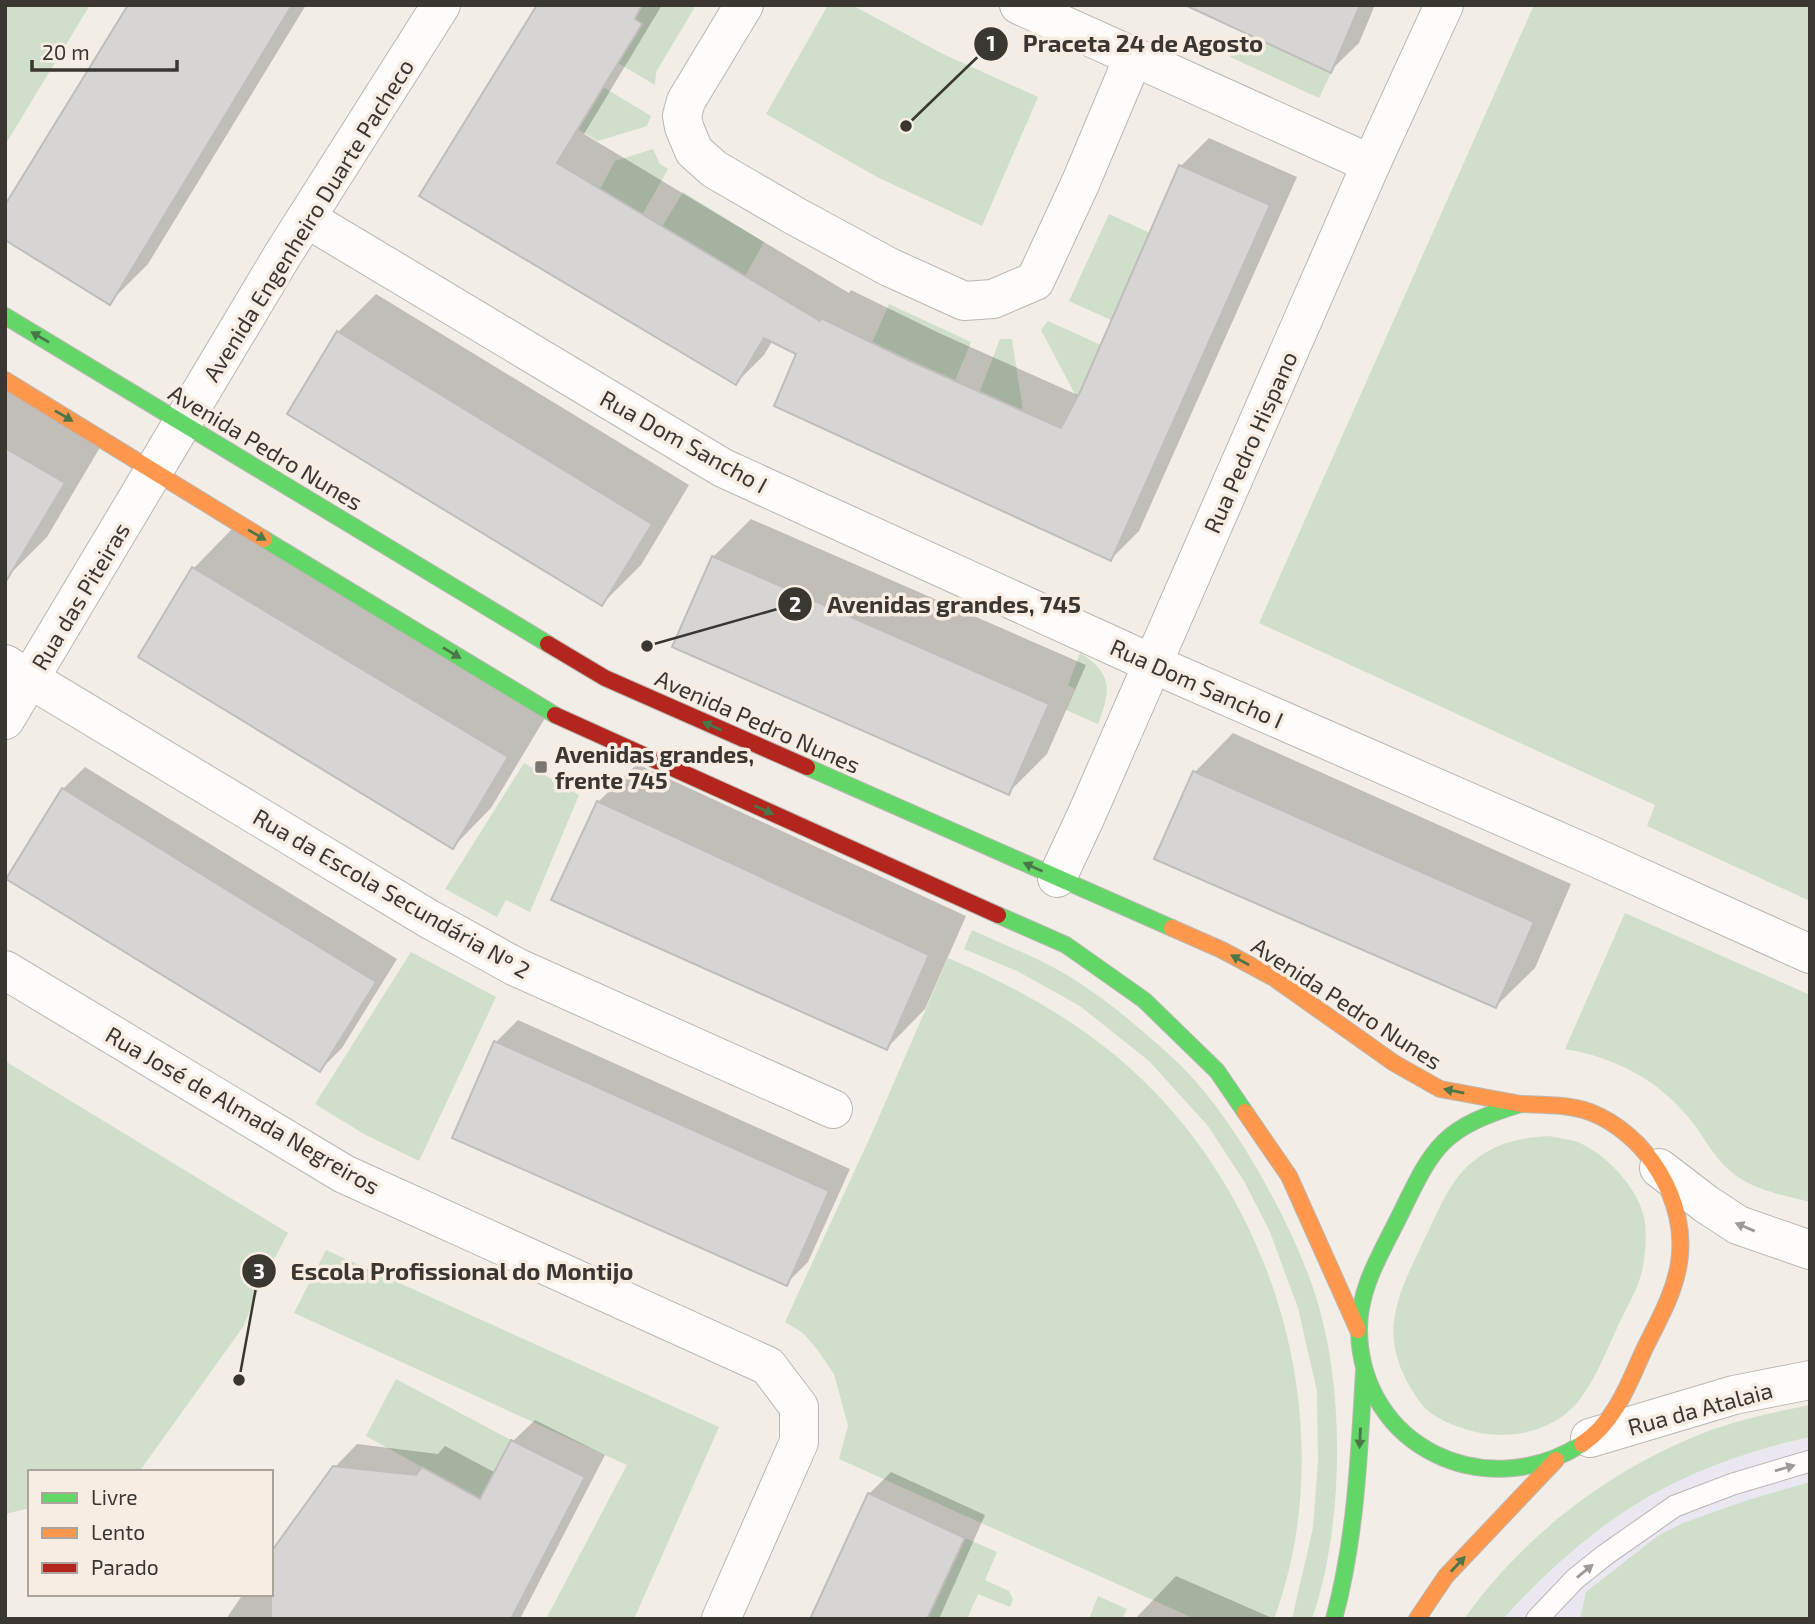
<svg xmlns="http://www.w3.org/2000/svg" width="1815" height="1624" font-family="'Exo 2',sans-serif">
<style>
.commercial{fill:#eae7f0}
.green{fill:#d0dfc9}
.shadow{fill:#0003}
.building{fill:#d7d4d4;stroke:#c0bdbc;stroke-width:2}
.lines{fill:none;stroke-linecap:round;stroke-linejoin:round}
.lane-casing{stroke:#bbb7b2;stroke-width:23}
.street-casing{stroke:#bbb7b2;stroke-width:40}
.fast-casing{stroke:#bbb7b2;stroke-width:18}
.slow-casing{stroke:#bbb7b2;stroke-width:18}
.jam-casing{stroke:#bbb7b2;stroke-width:18}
.lane{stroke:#fdfcfb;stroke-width:21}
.street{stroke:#fdfcfb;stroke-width:38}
.fast{stroke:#63d668;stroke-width:16}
.slow{stroke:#ff974d;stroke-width:16}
.jam{stroke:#b3261e;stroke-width:16}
.oneway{fill:#4a7648}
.oneway2{fill:#9c9996}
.poi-dot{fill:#7a7671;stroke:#f7ede2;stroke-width:2.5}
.labels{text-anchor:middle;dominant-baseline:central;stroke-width:7;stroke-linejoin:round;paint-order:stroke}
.street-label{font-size:23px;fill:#3a3632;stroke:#f7ede2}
.poi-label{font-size:23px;font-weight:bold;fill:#3a3632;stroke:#f7ede2;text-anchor:start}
.leader{fill:none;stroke:#3a3632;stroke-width:2.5}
.callout-dot{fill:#3a3632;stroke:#f7ede2;stroke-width:2.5}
.mark-label{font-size:21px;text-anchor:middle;font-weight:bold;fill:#fff}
.callout-label{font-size:24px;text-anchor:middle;font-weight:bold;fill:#3a3632;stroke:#f7ede2;stroke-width:7;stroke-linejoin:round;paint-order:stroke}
</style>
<rect width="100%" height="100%" fill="#f2ede7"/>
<path class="commercial" d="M 1810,1437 L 1810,1619 L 1503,1619 L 1570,1551 L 1620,1513 L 1672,1483 L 1726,1459 Z"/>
<g class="green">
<path d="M 5,5 L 90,5 L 5,145 Z"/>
<path d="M 642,5 L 696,5 L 656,72 L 655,85 L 618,63 L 642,24 L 635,19 Z"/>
<path d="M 828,5 L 852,5 L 941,53 L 1038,97 L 982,226 L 879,178 L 766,114 Z"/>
<path d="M 1534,5 L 1810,5 L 1810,901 L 1647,826 L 1655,805 L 1259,623 Z"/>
<path d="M 1242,32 L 1331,73 L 1319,98 L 1230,57 Z"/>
<path d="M 603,87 L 651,116 L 647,126 L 598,141 L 577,129 Z"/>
<path d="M 653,149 L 660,164 L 668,169 L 642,215 L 600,189 L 615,161 Z"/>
<path d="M 683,192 L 764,242 L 745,276 L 662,227 Z"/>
<path d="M 1109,214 L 1150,233 L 1111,320 L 1069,301 Z"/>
<path d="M 889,304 L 971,342 L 955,380 L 872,343 Z"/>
<path d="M 1048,321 L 1101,345 L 1077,398 L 1041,330 Z"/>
<path d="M 1000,339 L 1012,339 L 1023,411 L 980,391 Z"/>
<path d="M 1080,653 C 1113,673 1111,691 1098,724 L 1066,710 L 1075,689 L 1068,685 Z"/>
<path d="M 524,763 L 579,795 L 530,912 L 506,900 L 497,917 L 445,889 Z"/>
<path d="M 1625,913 L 1810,995 L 1810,1202 C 1787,1196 1763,1192 1743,1180 C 1718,1166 1707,1141 1690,1119 C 1657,1079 1616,1058 1565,1049 Z"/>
<path d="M 972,930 C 1000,943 1031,955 1058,970 C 1100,993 1140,1028 1175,1060 C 1204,1087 1230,1124 1250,1157 C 1274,1197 1296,1240 1312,1285 C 1346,1380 1345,1523 1312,1619 L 1292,1619 L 1313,1528 L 1318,1461 L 1317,1391 L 1298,1308 L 1270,1232 L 1244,1181 L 1208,1126 L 1149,1061 L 1080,1006 L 1017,971 L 964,949 Z"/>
<path d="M 411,952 L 496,997 L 419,1161 L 364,1134 L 315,1104 Z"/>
<path d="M 948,958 C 1015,986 1078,1021 1132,1070 C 1279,1203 1343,1432 1274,1619 L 1195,1619 L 839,1459 L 848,1426 L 834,1374 L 817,1349 L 803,1333 L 785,1322 L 872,1133 Z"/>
<path d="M 5,1061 L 288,1233 L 262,1282 L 243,1327 L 139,1472 L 30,1472 L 30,1508 L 5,1514 Z"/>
<path d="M 1549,1136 C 1557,1138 1567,1139 1575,1141 C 1605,1152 1641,1190 1645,1223 C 1647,1239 1645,1259 1641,1275 C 1636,1293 1624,1312 1617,1328 C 1605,1354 1595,1381 1577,1403 C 1550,1434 1502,1442 1465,1429 C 1449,1424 1430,1416 1420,1402 C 1372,1335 1398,1295 1429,1230 C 1441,1205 1452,1177 1475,1160 C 1497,1142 1521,1138 1549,1136 Z"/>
<path d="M 326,1250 L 719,1427 L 634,1619 L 546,1619 L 627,1465 L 294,1313 Z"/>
<path d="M 396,1379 L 511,1440 L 480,1499 L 366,1436 Z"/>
<path d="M 1810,1405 L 1810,1437 C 1676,1467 1595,1518 1503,1619 L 1464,1619 C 1524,1535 1610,1469 1706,1432 C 1740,1419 1775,1412 1810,1405 Z"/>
<path d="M 1810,1482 L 1810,1619 L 1580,1619 L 1586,1592 L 1659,1535 L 1683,1523 L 1748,1500 Z"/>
<path d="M 965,1538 L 997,1552 L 985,1580 L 1009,1591 L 1013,1599 L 1010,1607 L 978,1594 L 967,1619 L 927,1619 Z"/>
<path d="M 1098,1596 L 1127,1609 L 1122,1619 L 1089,1619 Z"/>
</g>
<g class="shadow">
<path d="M 130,5 L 306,5 L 148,264 L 110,302 Z"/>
<path d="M 539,5 L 662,5 L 584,134 L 849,293 L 851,290 L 939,333 L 1080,396 L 1181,166 L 1209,138 L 1297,177 L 1139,531 L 1111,559 L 798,353 L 773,340 L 764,355 L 736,383 L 422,195 Z"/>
<path d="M 1187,5 L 1375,5 L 1359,43 L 1330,71 Z"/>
<path d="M 376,294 L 689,485 L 641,565 L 602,604 L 338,332 Z"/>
<path d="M 5,387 L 102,444 L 47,537 L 9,575 L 5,573 Z"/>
<path d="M 751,519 L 1086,665 L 1047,754 L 1008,793 L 713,557 Z"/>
<path d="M 232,529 L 545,718 L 491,808 L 453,847 L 140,656 L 194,568 Z"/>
<path d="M 1233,733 L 1571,884 L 1535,968 L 1496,1006 L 1195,772 Z"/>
<path d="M 637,764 L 966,916 L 925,1009 L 887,1048 L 598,802 Z"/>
<path d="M 85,767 L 397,959 L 342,1048 L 320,1070 L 63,789 Z"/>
<path d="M 518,1020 L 850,1169 L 808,1262 L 786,1284 L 496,1042 Z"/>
<path d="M 535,1420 L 605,1455 L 520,1619 L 226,1619 L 243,1594 L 271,1594 L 335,1467 L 357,1444 L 438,1454 L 445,1446 L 496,1473 L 513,1441 Z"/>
<path d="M 891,1472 L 985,1515 L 939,1619 L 813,1619 L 869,1494 Z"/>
<path d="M 1176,1576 L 1272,1618 L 1135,1619 Z"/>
</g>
<g class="building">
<path d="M 128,5 L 292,5 L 110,305 L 5,240 L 5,205 Z"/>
<path d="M 537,5 L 642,5 L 635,19 L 642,24 L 557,163 L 820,321 L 821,318 L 910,361 L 1061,428 L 1081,390 L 1179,165 L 1270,205 L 1111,561 L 774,406 L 796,354 L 764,338 L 736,385 L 419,196 Z"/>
<path d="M 1185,5 L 1360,5 L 1331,73 Z"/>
<path d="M 337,331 L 652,524 L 602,606 L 287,414 Z"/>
<path d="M 5,448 L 65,483 L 5,583 Z"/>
<path d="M 712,556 L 1049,704 L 1009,795 L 672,647 Z"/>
<path d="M 192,567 L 508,757 L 453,849 L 138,657 Z"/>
<path d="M 1193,771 L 1534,922 L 1496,1008 L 1154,859 Z"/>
<path d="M 62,788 L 376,982 L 320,1072 L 6,879 Z"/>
<path d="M 597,801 L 929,955 L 887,1050 L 551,900 Z"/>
<path d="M 494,1041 L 829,1191 L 787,1286 L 452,1138 Z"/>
<path d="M 511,1440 L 585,1477 L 511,1619 L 271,1619 L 271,1552 L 333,1466 L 416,1475 L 422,1467 L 480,1499 Z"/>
<path d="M 868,1493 L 965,1538 L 927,1619 L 810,1619 Z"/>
</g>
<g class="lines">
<g class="lane-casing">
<path id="lane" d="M 1537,1619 L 1575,1579 L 1605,1555 L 1675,1506 L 1733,1484 L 1810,1461"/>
</g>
<g class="street-casing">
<g id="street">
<path d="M 744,5 L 686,101 L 682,116 L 684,127 L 694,151 L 714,169 L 795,216 L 889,267 L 964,301 L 993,299 L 1035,281 L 1080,184 L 1133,58"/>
<path d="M 1019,5 L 1371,164"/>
<path d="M 306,218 L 723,468 L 1153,664 L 1590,855 L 1810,954"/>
<path d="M 5,664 L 429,919 L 516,967 L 833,1109"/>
<path d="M 5,720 L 282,256 L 441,5"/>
<path d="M 1057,878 L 1086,816 L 1371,164 L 1444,5"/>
<path d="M 5,970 L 344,1174 L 768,1366 L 799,1407 L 799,1442 L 721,1619"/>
<path d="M 1659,1168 L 1706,1204 L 1738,1225 L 1810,1250"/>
<path d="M 1590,1438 L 1734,1395 L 1810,1380"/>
</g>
</g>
<g class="fast-casing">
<g id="fast">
<path d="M 5,316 L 548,644"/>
<path d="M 264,539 L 555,715"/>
<path d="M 807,767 L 1172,928"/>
<path d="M 998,915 L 1066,945 L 1144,1000 L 1217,1071 L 1245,1112"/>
<path d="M 1521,1104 C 1438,1129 1433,1148 1397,1221 C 1379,1257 1359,1289 1359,1330 C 1361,1448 1486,1505 1582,1444"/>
<path d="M 1334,1619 C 1356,1538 1359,1455 1364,1372"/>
</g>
</g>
<g class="slow-casing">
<g id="slow">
<path d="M 5,380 L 264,539"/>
<path d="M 1172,928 L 1222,950 L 1274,978 L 1394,1063 L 1440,1089 L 1521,1104"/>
<path d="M 1521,1104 C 1544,1105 1568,1104 1590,1112 C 1647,1134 1689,1202 1679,1263 C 1674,1295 1657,1323 1643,1352 C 1628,1386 1614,1423 1582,1444"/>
<path d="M 1245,1112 L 1289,1176 L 1358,1330"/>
<path d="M 1417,1619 L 1446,1576 L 1556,1460"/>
</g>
</g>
<g class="jam-casing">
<g id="jam">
<path d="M 548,644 L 605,678 L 807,767"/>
<path d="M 555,715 L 998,915"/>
</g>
</g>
<use href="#lane" class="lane"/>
<use href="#street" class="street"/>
<use href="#fast" class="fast"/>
<use href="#slow" class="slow"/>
<use href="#jam" class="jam"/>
</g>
<defs><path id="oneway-solid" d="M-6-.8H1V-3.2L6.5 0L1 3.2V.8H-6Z" transform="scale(1.75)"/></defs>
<g class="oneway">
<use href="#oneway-solid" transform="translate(40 337) rotate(-149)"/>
<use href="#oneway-solid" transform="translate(64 416) rotate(31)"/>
<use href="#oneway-solid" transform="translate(257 535) rotate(31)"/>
<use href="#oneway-solid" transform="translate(452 653) rotate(31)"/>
<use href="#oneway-solid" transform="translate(712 726) rotate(-156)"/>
<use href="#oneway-solid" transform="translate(764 810) rotate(24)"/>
<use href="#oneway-solid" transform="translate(1033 867) rotate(-156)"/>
<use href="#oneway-solid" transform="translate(1240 960) rotate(-151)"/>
<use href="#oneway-solid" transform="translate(1454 1091) rotate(-169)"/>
<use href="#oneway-solid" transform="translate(1360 1438) rotate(93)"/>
<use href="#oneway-solid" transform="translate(1458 1564) rotate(-47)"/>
</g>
<g class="oneway2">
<use href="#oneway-solid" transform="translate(1745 1227) rotate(-157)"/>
<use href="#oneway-solid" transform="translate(1785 1468) rotate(-16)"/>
<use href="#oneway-solid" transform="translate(1585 1571) rotate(-39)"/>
</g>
<rect class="poi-dot" x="534" y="760" width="14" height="14" rx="3.5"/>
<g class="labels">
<g class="street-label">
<text transform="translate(308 220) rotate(-58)">Avenida Engenheiro Duarte Pacheco</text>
<text transform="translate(684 441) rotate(29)">Rua Dom Sancho I</text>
<text transform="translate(1250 442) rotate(-66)">Rua Pedro Hispano</text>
<text transform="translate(266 447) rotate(31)">Avenida Pedro Nunes</text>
<text transform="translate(80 596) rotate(-59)">Rua das Piteiras</text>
<text transform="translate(1197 683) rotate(24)">Rua Dom Sancho I</text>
<text transform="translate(758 721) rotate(24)">Avenida Pedro Nunes</text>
<text transform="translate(392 893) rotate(30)">Rua da Escola Secundária Nº 2</text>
<text transform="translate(1347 1003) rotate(33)">Avenida Pedro Nunes</text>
<text transform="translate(243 1110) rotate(30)">Rua José de Almada Negreiros</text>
<text transform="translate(1700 1408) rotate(-15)">Rua da Atalaia</text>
</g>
<g class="poi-label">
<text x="555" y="754">Avenidas grandes,<tspan x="555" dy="26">frente 745</tspan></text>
</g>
</g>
<path class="leader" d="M906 126L991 44M647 646L795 604M239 1380L259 1271"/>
<g class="callout-dot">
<circle cx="906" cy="126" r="7"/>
<circle cx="647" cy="646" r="7"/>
<circle cx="239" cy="1380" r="7"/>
<circle cx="991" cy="44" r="18"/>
<circle cx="795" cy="604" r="18"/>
<circle cx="259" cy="1271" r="18"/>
</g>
<g class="mark-label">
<text x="991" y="51">1</text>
<text x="795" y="612">2</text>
<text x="259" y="1279">3</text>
</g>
<g class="callout-label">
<text x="1143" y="52">Praceta 24 de Agosto</text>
<text x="954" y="613">Avenidas grandes, 745</text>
<text x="462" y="1280">Escola Profissional do Montijo</text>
</g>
<rect width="1815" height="1624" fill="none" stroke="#3a3632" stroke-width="14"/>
<rect x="28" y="1470" width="245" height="126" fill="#f7ede2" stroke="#aba49c" stroke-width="2"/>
<rect x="42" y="1493" width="35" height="10" fill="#63d668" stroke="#aba49c" stroke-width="2"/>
<text x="91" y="1505" font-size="21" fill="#3a3632">Livre</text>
<rect x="42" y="1528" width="35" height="10" fill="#ff974d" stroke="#aba49c" stroke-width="2"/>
<text x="91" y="1540" font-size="21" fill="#3a3632">Lento</text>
<rect x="42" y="1563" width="35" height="10" fill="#b3261e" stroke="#aba49c" stroke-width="2"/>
<text x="91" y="1575" font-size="21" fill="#3a3632">Parado</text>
<path d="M32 60v10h145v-10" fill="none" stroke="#3a3632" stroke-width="3.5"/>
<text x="42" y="60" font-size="21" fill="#3a3632" stroke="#f7ede2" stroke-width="5" paint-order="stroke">20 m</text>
</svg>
